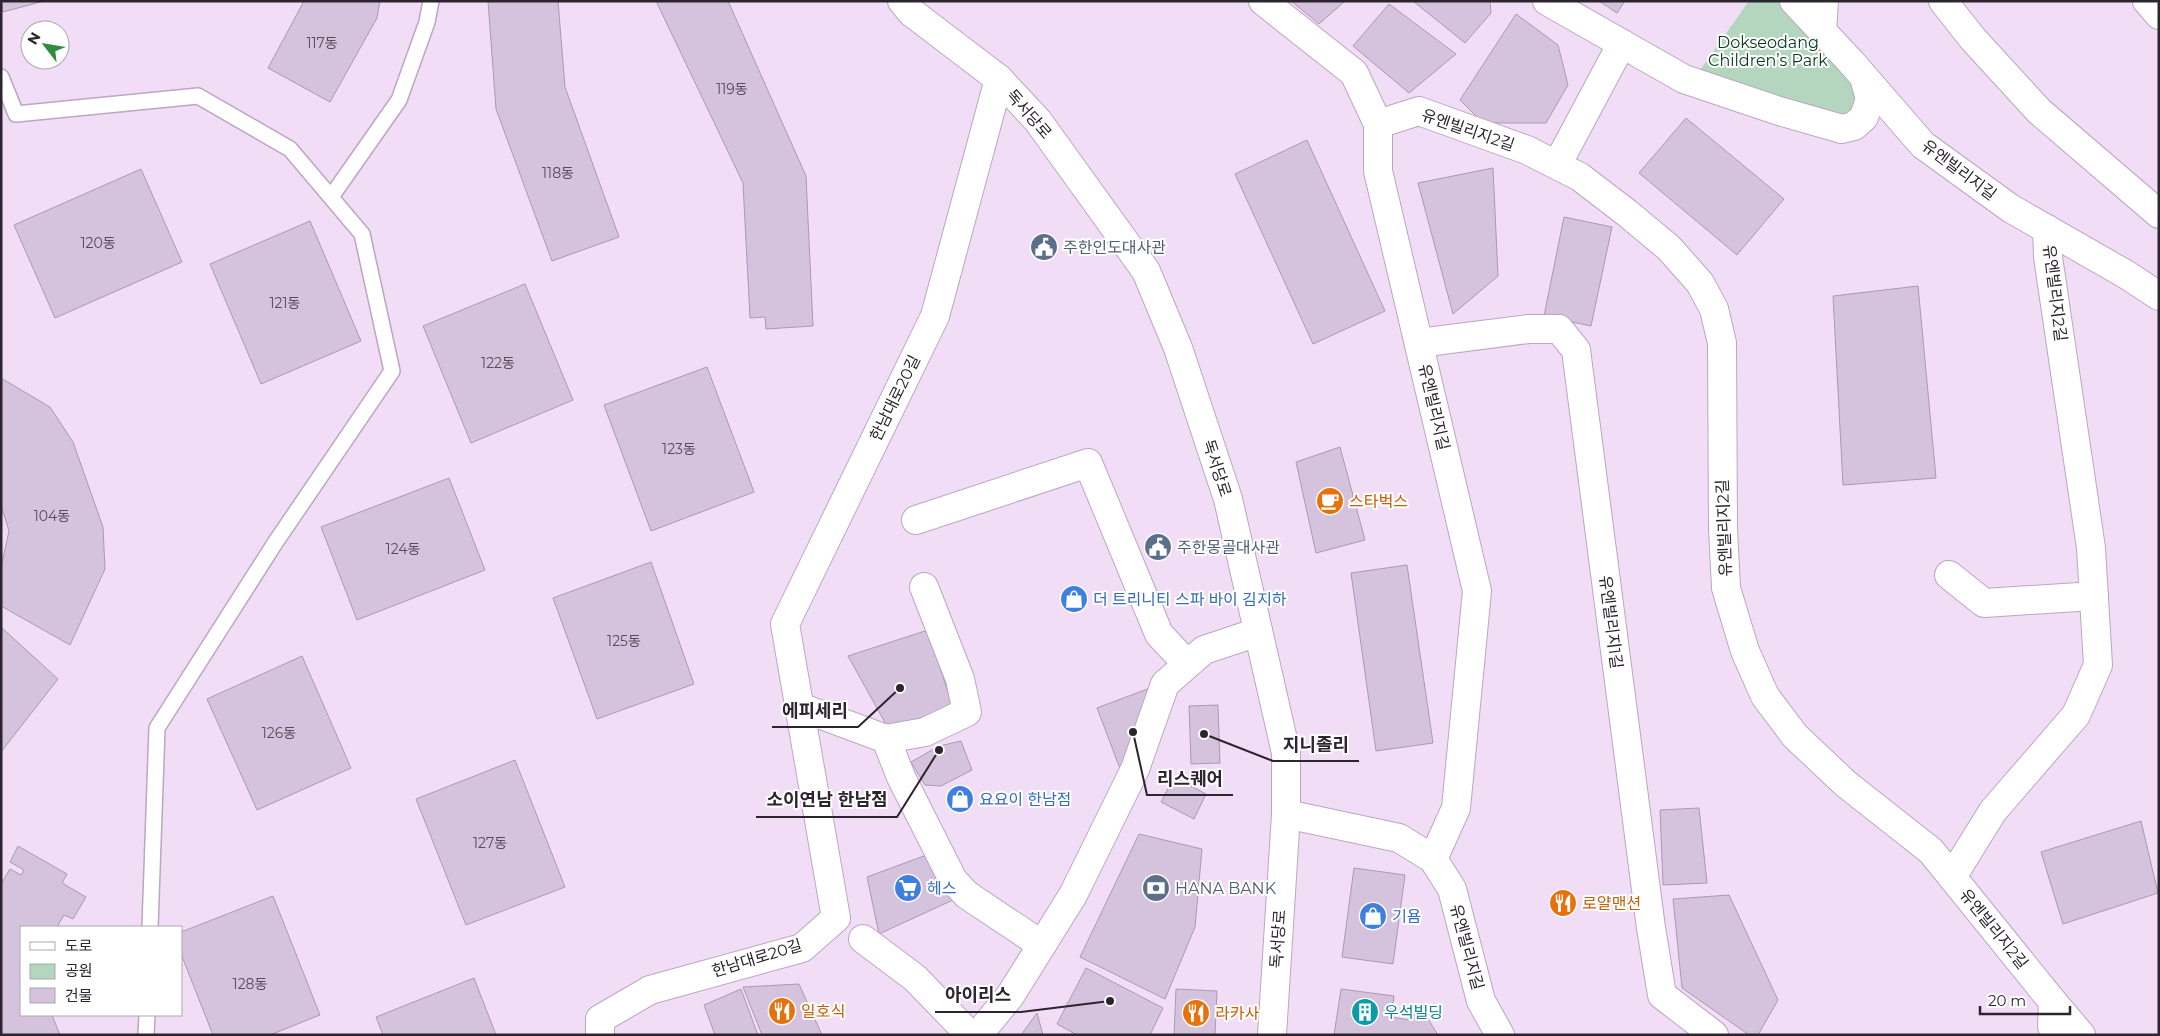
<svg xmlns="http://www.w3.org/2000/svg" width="2160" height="1036" font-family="Montserrat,'Noto Sans KR',sans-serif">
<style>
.green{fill:#b4d6be}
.building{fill:#d5c2dc;stroke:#ab99b2}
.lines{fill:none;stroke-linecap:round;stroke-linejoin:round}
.service-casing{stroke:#bba7c0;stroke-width:18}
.minor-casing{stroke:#bba7c0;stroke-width:30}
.secondary-casing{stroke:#bba7c0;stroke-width:30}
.service{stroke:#fff;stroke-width:15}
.minor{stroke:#fff;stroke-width:28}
.secondary{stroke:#fff;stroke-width:28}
.labels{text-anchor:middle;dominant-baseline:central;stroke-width:4;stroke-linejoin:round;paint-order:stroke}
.number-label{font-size:14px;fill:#564c5a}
.park-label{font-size:16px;fill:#09391e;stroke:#fff}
.street-label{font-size:16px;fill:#2c242e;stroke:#fff}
.service-label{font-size:16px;fill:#4e5e75;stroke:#fff;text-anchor:start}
.food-label{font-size:16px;fill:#c56008;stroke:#fff;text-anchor:start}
.shop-label{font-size:16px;fill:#366cbe;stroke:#fff;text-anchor:start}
.culture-label{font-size:16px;fill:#0d838f;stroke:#fff;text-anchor:start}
.leader{fill:none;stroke:#2c242e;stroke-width:2}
.callout-dot{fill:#2c242e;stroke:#fff;stroke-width:2}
.callout-label{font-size:18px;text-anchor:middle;font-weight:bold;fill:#2c242e;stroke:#fff;stroke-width:4;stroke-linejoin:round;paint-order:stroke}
</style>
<rect width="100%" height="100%" fill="#f2ddf7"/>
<path class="green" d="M 1749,1 L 1785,1 L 1865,100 L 1848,118 L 1696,76 Z"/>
<g class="building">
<path d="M 1,1 L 44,1 L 3,12 Z"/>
<path d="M 304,1 L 380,1 L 377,18 L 330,102 L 268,68 Z"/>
<path d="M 488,1 L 558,1 L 565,87 L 619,237 L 552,261 L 496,109 Z"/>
<path d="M 656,1 L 728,1 L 806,176 L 813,326 L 766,329 L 765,317 L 750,318 L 743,183 Z"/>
<path d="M 1291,1 L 1345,1 L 1319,24 Z"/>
<path d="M 1413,1 L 1490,1 L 1491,13 L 1465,43 Z"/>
<path d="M 1599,1 L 1625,1 L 1617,13 Z"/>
<path d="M 1389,4 L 1456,54 L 1409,93 L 1353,46 Z"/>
<path d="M 1516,14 L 1558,45 L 1568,85 L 1546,123 L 1483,123 L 1460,100 Z"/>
<path d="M 1686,118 L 1784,199 L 1737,255 L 1639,173 Z"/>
<path d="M 1307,140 L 1385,311 L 1313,344 L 1235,174 Z"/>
<path d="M 1493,168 L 1498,276 L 1453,314 L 1418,183 Z"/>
<path d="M 141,169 L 182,262 L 55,318 L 14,225 Z"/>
<path d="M 1564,217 L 1612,227 L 1591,326 L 1544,316 Z"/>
<path d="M 310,221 L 361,341 L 261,384 L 210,264 Z"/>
<path d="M 525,284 L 573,400 L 471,443 L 423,326 Z"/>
<path d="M 1918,286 L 1936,478 L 1843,485 L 1833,296 Z"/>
<path d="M 707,367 L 754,492 L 651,531 L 604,405 Z"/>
<path d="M 1,378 L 50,407 L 73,442 L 103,527 L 105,569 L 70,645 L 1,606 L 1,568 L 9,531 L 1,505 Z"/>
<path d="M 1340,447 L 1365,540 L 1316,553 L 1296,462 Z"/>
<path d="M 449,478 L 485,570 L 357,620 L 321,527 Z"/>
<path d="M 651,562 L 694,684 L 597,719 L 553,598 Z"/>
<path d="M 1407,565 L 1433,743 L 1376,751 L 1351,573 Z"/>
<path d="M 1,627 L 58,679 L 1,752 Z"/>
<path d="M 928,630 L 953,708 L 888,728 L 848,656 Z"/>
<path d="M 302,656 L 351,768 L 257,810 L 207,699 Z"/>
<path d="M 1158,685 L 1124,779 L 1097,708 Z"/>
<path d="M 1218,705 L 1220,763 L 1191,764 L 1189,706 Z"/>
<path d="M 961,741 L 972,770 L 941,786 L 925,785 L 911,762 L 939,746 Z"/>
<path d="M 515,760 L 565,887 L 466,925 L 416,799 Z"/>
<path d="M 1174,777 L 1206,794 L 1194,819 L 1161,802 Z"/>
<path d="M 1699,808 L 1707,883 L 1663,885 L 1660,810 Z"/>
<path d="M 2141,821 L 2158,893 L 2063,924 L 2041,852 Z"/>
<path d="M 1139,834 L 1202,849 L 1195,927 L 1165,999 L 1080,957 Z"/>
<path d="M 18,846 L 67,874 L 62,883 L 86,897 L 73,919 L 64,915 L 57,927 L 21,927 L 21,1015 L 52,1015 L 60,1035 L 1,1035 L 1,884 L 10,869 L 21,875 L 24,870 L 10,862 Z"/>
<path d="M 932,853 L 953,900 L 879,934 L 867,877 Z"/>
<path d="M 1354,868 L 1405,875 L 1393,964 L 1342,957 Z"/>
<path d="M 1729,895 L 1778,1000 L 1758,1035 L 1749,1035 L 1682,988 L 1673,899 Z"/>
<path d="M 273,896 L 320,1015 L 270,1035 L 213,1035 L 181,954 L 181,932 Z"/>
<path d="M 1086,968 L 1163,1008 L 1150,1035 L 1077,1035 L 1057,1024 Z"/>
<path d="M 474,978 L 496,1035 L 383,1035 L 376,1017 Z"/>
<path d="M 799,984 L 822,1035 L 762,1035 L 743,987 Z"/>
<path d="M 741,989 L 758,1035 L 715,1035 L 704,1005 Z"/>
<path d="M 1176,989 L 1217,991 L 1215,1035 L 1174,1035 Z"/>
<path d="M 1341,989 L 1394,996 L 1391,1017 L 1410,1020 L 1420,1006 L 1438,1035 L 1334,1035 Z"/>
<path d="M 1037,1013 L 1043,1035 L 1021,1035 Z"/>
</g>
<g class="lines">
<g class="service-casing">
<g id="service">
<path d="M 1,77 L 16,114 L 198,96 L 290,149 L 362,234 L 392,371 L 275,543 L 157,728 L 150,927"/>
<path d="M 331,197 L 399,100 L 427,22 L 431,1"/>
<path d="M 146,1035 L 147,1015"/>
</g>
</g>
<g class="minor-casing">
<g id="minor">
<path d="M 1263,1 L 1354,73 L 1378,124 L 1378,171 L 1477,591 L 1456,808 L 1433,859"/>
<path d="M 1547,1 L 1684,79 L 1779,111 L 1842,129 L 1854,126 L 1864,117 L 1870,99 L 1865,81"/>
<path d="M 1794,1 L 1851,62 L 1923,145 L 2010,208 L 2127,275 L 2159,296"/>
<path d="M 1943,1 L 1973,39 L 2039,111 L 2159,214"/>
<path d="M 2147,1 L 2159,15"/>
<path d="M 1822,32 L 1824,1"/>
<path d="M 1378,124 L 1419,111 L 1527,150 L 1580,177 L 1627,213 L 1669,248 L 1700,283 L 1714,309 L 1722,343 L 1723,529 L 1726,588 L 1745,651 L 1765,696 L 1795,736 L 1846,784 L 1931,851 L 2053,1002 L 2052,1026 L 2055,1035"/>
<path d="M 1557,165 L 1621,45"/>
<path d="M 1419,343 L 1528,329 L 1559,329 L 1576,350 L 1651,928 L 1662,995 L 1714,1035"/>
<path d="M 916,520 L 1088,463 L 1159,634 L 1187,664"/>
<path d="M 1949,575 L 1984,603 L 2094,596"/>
<path d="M 800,707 L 886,739 L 901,777 L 953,880 L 967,895 L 1042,945"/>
<path d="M 886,739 L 925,732 L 967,712 L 960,679 L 924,587"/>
<path d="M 1286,814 L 1399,838 L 1433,859 L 1452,889 L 1481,1001 L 1500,1035"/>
<path d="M 1952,877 L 1993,811 L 2076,715 L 2098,665 L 2091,548 L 2048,257 L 2047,229"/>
<path d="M 863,939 L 915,978 L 970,1035"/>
<path d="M 2053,1002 L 2081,1035"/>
<path d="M 600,1035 L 600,1019 L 650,990 L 802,948 L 836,918 L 785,624 L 935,316 L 999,79"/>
<path d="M 978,1035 L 1010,996 L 1073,895 L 1135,769 L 1165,684 L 1204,650 L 1258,632"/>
</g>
</g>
<g class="secondary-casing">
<path id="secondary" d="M 902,1 L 911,12 L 999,79 L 1038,121 L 1146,271 L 1178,348 L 1228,499 L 1286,753 L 1286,814 L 1272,1035"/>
</g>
<use href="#service" class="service"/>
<use href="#minor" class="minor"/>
<use href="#secondary" class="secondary"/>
</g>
<defs>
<g id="civic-disc" transform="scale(1.4375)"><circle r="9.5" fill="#5c6f8a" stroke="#fff"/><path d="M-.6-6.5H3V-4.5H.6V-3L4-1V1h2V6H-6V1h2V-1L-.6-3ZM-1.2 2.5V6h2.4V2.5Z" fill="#fff"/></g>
<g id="cafe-disc" transform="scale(1.4375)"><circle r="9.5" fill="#e8710a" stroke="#fff"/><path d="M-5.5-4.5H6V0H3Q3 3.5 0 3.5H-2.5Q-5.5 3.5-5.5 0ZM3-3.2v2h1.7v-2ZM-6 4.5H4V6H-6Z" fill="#fff"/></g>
<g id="shop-disc" transform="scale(1.4375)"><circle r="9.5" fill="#3f7fe0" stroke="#fff"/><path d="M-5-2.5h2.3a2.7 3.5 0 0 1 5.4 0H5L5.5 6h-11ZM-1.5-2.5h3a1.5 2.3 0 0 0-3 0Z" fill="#fff"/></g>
<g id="supermarket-disc" transform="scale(1.4375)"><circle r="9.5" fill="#3f7fe0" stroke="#fff"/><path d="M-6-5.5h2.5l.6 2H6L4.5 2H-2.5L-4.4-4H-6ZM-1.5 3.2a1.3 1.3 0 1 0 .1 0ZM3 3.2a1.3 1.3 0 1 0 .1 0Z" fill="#fff"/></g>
<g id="bank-disc" transform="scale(1.4375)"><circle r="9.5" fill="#5c6f8a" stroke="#fff"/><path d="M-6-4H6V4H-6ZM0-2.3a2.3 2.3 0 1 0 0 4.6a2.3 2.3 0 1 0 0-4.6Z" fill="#fff"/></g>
<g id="restaurant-disc" transform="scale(1.4375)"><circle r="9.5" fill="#e8710a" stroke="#fff"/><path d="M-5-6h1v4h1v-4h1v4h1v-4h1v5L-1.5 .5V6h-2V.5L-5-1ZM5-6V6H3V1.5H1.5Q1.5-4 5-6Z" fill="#fff"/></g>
<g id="building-disc" transform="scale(1.4375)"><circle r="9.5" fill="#0f9aa8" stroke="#fff"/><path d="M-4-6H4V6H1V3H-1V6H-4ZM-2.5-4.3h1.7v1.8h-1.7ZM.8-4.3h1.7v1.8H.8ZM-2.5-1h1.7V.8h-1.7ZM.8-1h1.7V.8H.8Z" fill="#fff"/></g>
</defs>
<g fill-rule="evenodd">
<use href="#civic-disc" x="1044" y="247"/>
<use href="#cafe-disc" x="1330" y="501"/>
<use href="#civic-disc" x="1158" y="547"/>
<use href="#shop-disc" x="1074" y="599"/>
<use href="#shop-disc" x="960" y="799"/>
<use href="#supermarket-disc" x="908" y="888"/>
<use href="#bank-disc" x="1156" y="888"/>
<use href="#restaurant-disc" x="1563" y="903"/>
<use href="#shop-disc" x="1373" y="916"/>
<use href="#restaurant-disc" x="782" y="1011"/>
<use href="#building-disc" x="1365" y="1012"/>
<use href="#restaurant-disc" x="1196" y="1013"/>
</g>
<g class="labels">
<g class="number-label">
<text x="322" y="43">117동</text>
<text x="732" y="89">119동</text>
<text x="558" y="173">118동</text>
<text x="98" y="243">120동</text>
<text x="285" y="303">121동</text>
<text x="498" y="363">122동</text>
<text x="679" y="449">123동</text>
<text x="52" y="516">104동</text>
<text x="403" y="549">124동</text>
<text x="624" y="641">125동</text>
<text x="279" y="733">126동</text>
<text x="490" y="843">127동</text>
<text x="250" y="984">128동</text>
</g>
<g class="park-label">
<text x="1768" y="42">Dokseodang<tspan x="1768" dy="18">Children’s Park</tspan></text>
</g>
<g class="street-label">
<text transform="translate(1029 114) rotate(49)">독서당로</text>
<text transform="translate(1468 130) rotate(19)">유엔빌리지2길</text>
<text transform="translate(1959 170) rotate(37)">유엔빌리지길</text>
<text transform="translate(2055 293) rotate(83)">유엔빌리지2길</text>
<text transform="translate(895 398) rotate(-64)">한남대로20길</text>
<text transform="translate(1434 407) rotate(77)">유엔빌리지길</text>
<text transform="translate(1217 468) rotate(72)">독서당로</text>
<text transform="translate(1724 528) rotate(-92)">유엔빌리지2길</text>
<text transform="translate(1611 622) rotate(83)">유엔빌리지1길</text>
<text transform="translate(1994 929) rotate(51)">유엔빌리지2길</text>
<text transform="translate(1278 939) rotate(-86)">독서당로</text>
<text transform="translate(1467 947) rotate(75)">유엔빌리지길</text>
<text transform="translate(757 958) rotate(-17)">한남대로20길</text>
</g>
<g class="service-label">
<text x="1063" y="247">주한인도대사관</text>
<text x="1177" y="547">주한몽골대사관</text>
<text x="1175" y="888">HANA BANK</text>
</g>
<g class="food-label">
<text x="1349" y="501">스타벅스</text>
<text x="1582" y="903">로얄맨션</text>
<text x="801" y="1011">일호식</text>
<text x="1215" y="1013">라카사</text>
</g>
<g class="shop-label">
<text x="1093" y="599">더 트리니티 스파 바이 김지하</text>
<text x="979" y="799">요요이 한남점</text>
<text x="927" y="888">헤스</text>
<text x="1392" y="916">기욤</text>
</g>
<g class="culture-label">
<text x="1384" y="1012">우석빌딩</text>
</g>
</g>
<path class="leader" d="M900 688L858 727H772M1204 734L1273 761H1359M1133 732L1147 795H1233M939 750L897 817H756M1110 1001L1021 1012H935"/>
<g class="callout-dot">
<circle cx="900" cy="688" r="5"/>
<circle cx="1204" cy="734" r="5"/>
<circle cx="1133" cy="732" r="5"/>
<circle cx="939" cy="750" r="5"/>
<circle cx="1110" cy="1001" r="5"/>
</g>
<g class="callout-label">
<text x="815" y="717">에피세리</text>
<text x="1316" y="751">지니졸리</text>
<text x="1190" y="785">리스퀘어</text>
<text x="827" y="806">소이연남 한남점</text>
<text x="978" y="1001">아이리스</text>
</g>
<rect width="2160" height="1036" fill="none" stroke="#2c242e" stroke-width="5"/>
<rect x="20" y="926" width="162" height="90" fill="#ffffff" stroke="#aba7ab"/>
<rect x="30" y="942" width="25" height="8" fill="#ffffff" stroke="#aba7ab"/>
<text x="65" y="951" font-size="15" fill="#2c242e">도로</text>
<rect x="30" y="964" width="25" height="15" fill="#b4d6be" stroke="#aba7ab"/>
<text x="65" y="976" font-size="15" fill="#2c242e">공원</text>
<rect x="30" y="988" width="25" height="15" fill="#d5c2dc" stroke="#aba7ab"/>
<text x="65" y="1001" font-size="15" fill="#2c242e">건물</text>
<g transform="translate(45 45) rotate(301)"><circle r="24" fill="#ffffff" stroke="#aba7ab"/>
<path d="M0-4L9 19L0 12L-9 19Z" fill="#2f8d3f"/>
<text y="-8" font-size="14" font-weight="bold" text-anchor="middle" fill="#2c242e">N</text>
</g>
<path d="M1980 1006v8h90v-8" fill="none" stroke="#2c242e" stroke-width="2.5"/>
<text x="1988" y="1006" font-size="15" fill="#2c242e" stroke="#ffffff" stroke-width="4" paint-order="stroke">20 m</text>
</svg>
